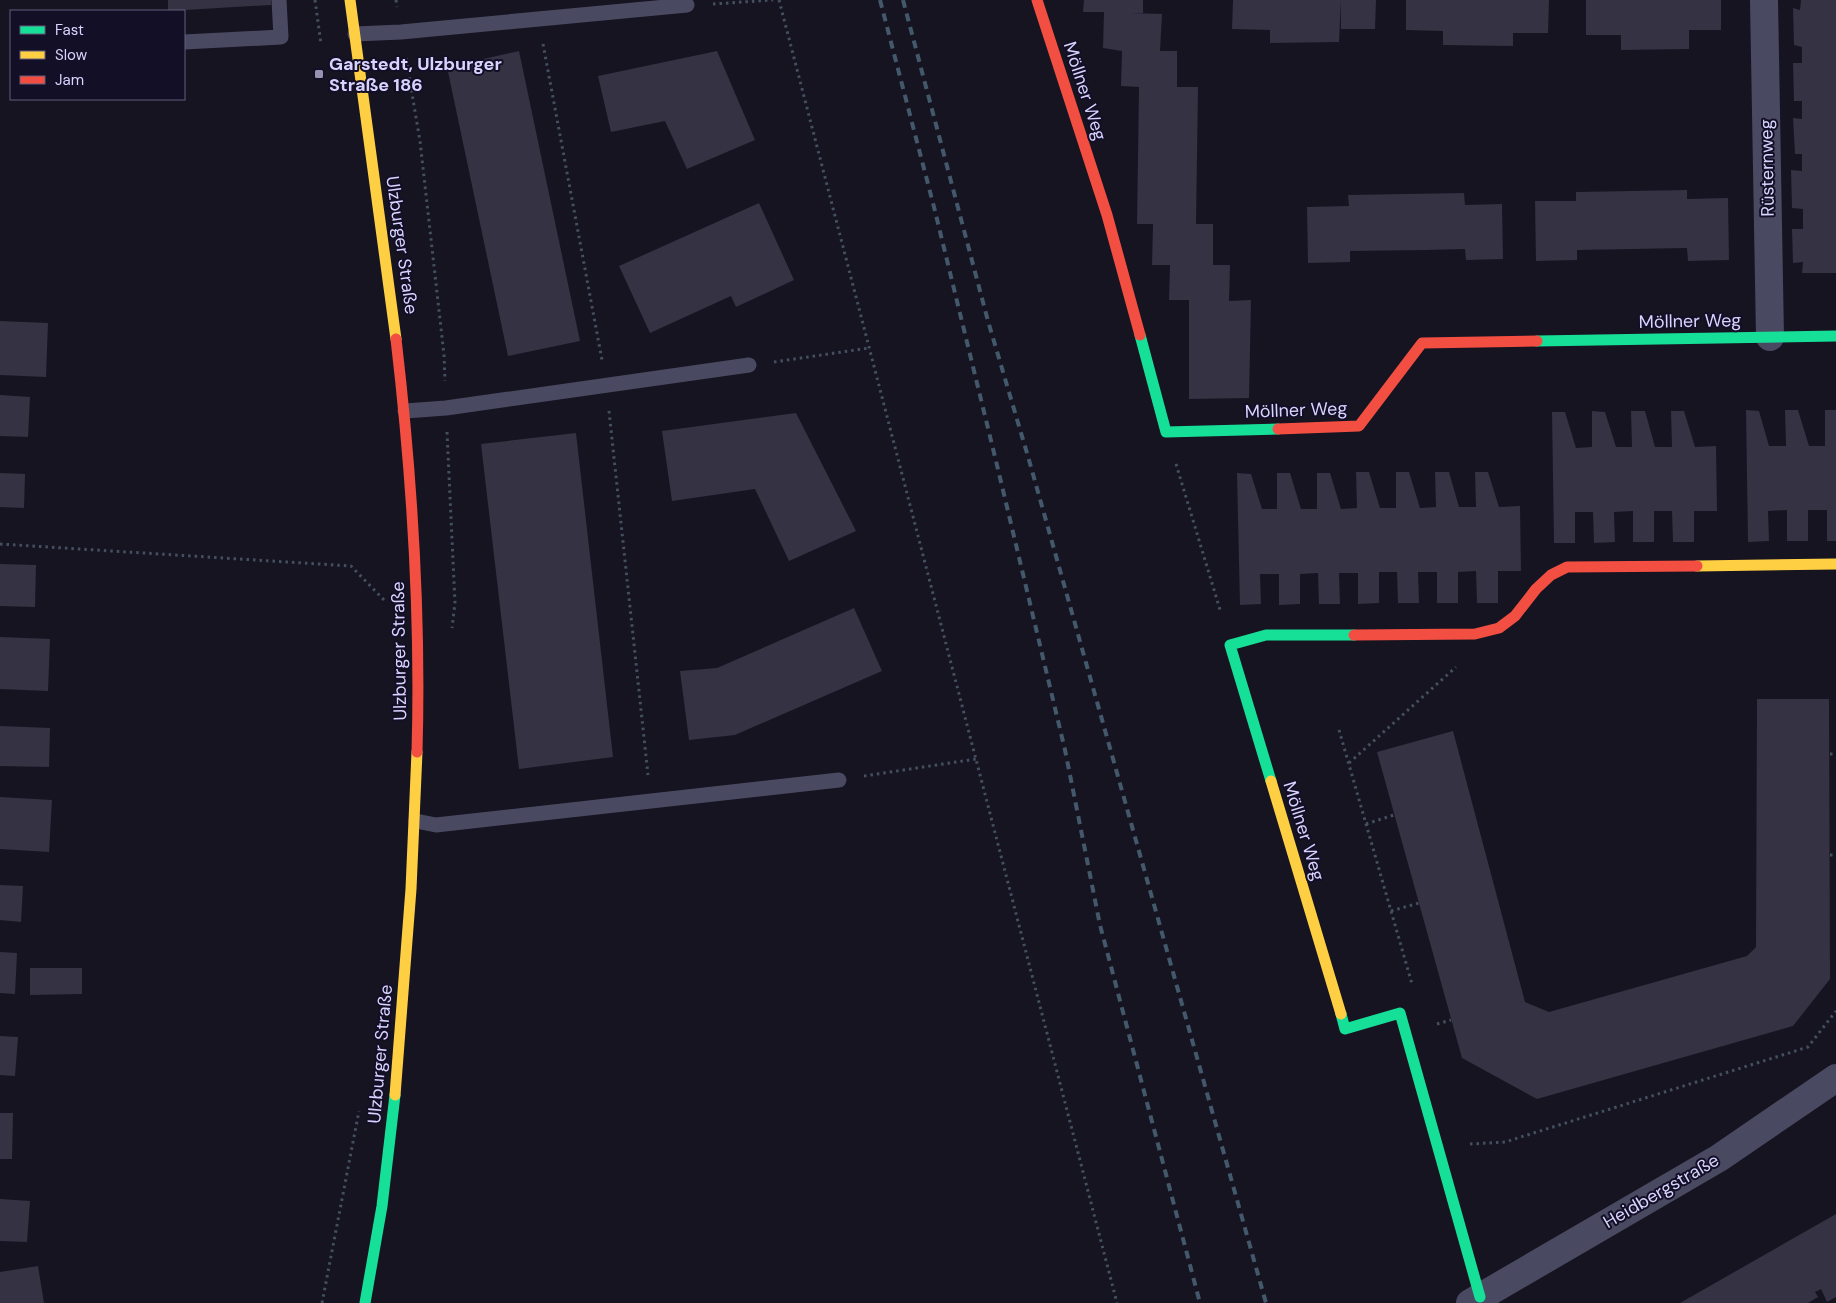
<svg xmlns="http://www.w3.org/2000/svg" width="1836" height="1303" font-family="'DM Sans',sans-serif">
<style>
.building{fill:#343243}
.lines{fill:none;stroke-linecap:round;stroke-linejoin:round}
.path{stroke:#44505f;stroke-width:3;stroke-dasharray:2.5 4;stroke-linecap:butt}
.lane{stroke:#4a4962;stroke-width:15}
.street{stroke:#4a4962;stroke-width:28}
.fast{stroke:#16e098;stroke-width:11}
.slow{stroke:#ffcf43;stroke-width:11}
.jam{stroke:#f24e42;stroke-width:11}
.rail{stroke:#43596b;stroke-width:4;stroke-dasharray:8 6;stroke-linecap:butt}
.poi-dot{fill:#9591b1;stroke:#130f26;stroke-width:2}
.labels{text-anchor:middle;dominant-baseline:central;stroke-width:4;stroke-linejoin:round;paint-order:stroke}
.poi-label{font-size:18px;font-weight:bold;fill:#d9d4ff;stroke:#130f26;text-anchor:start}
.street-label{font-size:18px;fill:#d9d4ff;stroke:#130f26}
</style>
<rect width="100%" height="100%" fill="#161421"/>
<g class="building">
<path d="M 168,0 L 271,0 L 271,5 L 168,11 Z"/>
<path d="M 1084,0 L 1143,0 L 1143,13 L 1131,13 L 1162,14 L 1160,51 L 1177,51 L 1177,87 L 1198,87 L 1196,224 L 1213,224 L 1213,265 L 1230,265 L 1229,301 L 1251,300 L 1249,398 L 1189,399 L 1189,300 L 1169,300 L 1170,265 L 1152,265 L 1153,224 L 1137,224 L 1139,87 L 1121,86 L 1122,51 L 1103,48 L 1104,12 L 1083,12 Z"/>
<path d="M 1233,0 L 1341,0 L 1339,42 L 1270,43 L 1270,30 L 1232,29 Z"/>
<path d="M 1341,0 L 1376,0 L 1375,29 L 1341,29 Z"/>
<path d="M 1406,0 L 1549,0 L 1548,33 L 1513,33 L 1513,46 L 1443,45 L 1443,31 L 1406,30 Z"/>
<path d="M 1586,0 L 1721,0 L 1721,30 L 1689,30 L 1689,49 L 1621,50 L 1621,35 L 1586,35 Z"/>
<path d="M 1801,0 L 1836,0 L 1836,273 L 1802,273 L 1803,262 L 1793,263 L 1792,229 L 1803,229 L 1803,209 L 1792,208 L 1791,170 L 1802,171 L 1802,154 L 1795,154 L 1793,118 L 1802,119 L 1802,101 L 1794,101 L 1793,63 L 1802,63 L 1802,47 L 1794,45 L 1793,8 L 1800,10 Z"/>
<path d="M 519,51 L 580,341 L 508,356 L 447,67 Z"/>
<path d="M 717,51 L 755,140 L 687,169 L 665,121 L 611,132 L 598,76 Z"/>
<path d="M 1687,190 L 1687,199 L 1728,198 L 1729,260 L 1688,261 L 1687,248 L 1577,250 L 1577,260 L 1536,261 L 1535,201 L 1576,201 L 1576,192 Z"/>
<path d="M 1464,193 L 1465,205 L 1502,204 L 1503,259 L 1466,260 L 1465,249 L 1426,250 L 1350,251 L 1350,262 L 1308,263 L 1307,207 L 1349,206 L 1348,195 Z"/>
<path d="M 759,203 L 794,280 L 736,307 L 731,296 L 650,333 L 619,266 Z"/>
<path d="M 0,321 L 48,323 L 46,377 L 0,375 Z"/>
<path d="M 0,395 L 30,397 L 28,437 L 0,436 Z"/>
<path d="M 1746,410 L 1759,411 L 1769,446 L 1786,446 L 1785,410 L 1798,410 L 1809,446 L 1825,446 L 1825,410 L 1836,410 L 1836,541 L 1827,541 L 1827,510 L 1808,510 L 1808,541 L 1787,541 L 1787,510 L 1768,511 L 1769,541 L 1748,542 Z"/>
<path d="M 1592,411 L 1605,412 L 1616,447 L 1632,447 L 1631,411 L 1645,411 L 1655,447 L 1672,447 L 1671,411 L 1684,411 L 1695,447 L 1716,446 L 1717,511 L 1694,511 L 1694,542 L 1673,542 L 1672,511 L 1654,511 L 1654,542 L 1633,542 L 1633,511 L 1614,512 L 1615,542 L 1594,543 L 1593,512 L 1575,512 L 1575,543 L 1554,543 L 1552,412 L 1565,412 L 1576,448 L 1592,447 Z"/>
<path d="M 796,413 L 856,531 L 789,561 L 755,489 L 672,501 L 662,431 Z"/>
<path d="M 576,433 L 613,757 L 519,769 L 481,444 Z"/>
<path d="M 1356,472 L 1369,472 L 1380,508 L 1396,508 L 1396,472 L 1409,472 L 1420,508 L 1436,507 L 1435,472 L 1449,472 L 1459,507 L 1476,507 L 1475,472 L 1488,472 L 1499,507 L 1520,506 L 1521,571 L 1498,571 L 1498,603 L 1477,603 L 1476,571 L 1458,572 L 1458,603 L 1437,603 L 1437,572 L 1418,572 L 1419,603 L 1398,603 L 1397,572 L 1379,572 L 1379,603 L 1358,604 L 1358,573 L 1339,573 L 1340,604 L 1319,604 L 1318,573 L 1300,574 L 1300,604 L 1279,605 L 1279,574 L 1260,574 L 1261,604 L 1240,605 L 1237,473 L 1251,474 L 1262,509 L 1277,509 L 1277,473 L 1290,473 L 1301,509 L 1317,509 L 1317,473 L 1330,473 L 1341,509 L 1357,508 Z"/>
<path d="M 0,473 L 25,474 L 24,508 L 0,507 Z"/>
<path d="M 0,564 L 36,565 L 35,607 L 0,606 Z"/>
<path d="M 854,608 L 882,671 L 735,735 L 689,740 L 680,671 L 717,668 Z"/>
<path d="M 0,637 L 50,639 L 48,691 L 0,689 Z"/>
<path d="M 1757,699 L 1829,699 L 1830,979 L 1793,1026 L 1537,1099 L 1462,1058 L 1377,752 L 1453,731 L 1525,1002 L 1549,1012 L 1747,956 L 1756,947 Z"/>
<path d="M 0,726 L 50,728 L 49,767 L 0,766 Z"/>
<path d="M 0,797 L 52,800 L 49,852 L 0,849 Z"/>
<path d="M 0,885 L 23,886 L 21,922 L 0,920 Z"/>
<path d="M 0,952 L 17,953 L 15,994 L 0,993 Z"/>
<path d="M 30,968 L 82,968 L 82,994 L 30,995 Z"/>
<path d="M 0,1036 L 18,1037 L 15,1076 L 0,1075 Z"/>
<path d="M 0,1113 L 13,1113 L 12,1159 L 0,1159 Z"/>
<path d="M 0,1199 L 30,1201 L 27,1242 L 0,1241 Z"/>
<path d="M 1836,1214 L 1836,1297 L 1827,1302 L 1821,1289 L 1815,1292 L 1818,1297 L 1808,1303 L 1680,1303 Z"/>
<path d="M 38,1266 L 44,1303 L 0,1303 L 0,1272 Z"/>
</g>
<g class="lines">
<g class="path">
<path d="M 315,0 L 321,44"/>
<path d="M 396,0 L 397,7"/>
<path d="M 779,0 L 1117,1303"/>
<path d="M 713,4 L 773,0"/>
<path d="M 543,44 L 602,360"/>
<path d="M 406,58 L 420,141 L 444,355 L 445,381"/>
<path d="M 774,362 L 869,348"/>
<path d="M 609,411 L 648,775"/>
<path d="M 447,432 L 455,603 L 452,628"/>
<path d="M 1176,464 L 1221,613"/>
<path d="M 0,544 L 351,566 L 384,600"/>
<path d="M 1339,730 L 1412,984"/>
<path d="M 1830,754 L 1836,754"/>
<path d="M 1349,763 L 1456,667"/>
<path d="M 864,776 L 976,759"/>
<path d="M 1366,824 L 1394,815"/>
<path d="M 1830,855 L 1836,855"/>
<path d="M 1391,911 L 1419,903"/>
<path d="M 1437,1024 L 1451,1020"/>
<path d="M 1470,1144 L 1505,1142 L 1808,1047 L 1836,1011"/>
<path d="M 322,1303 L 359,1111"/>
</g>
<g class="lane">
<path d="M 355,34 L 401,32 L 687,5"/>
<path d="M 184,42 L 281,37 L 279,0"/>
<path d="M 405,411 L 446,408 L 749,365"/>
<path d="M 416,821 L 436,825 L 839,780"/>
</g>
<g class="street">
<path d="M 1764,0 L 1770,337"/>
<path d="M 1470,1303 L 1719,1158 L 1836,1078"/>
</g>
<g class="fast">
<path d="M 1140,335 L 1166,432 L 1278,429"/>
<path d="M 1537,341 L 1836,336"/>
<path d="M 1271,781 L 1230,645 L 1266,635 L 1354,635"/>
<path d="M 1341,1014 L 1345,1029 L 1400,1013 L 1480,1297"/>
<path d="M 365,1303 L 382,1206 L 395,1095"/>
</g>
<g class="slow">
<path d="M 350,0 L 396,339"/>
<path d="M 1697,566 L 1836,564"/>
<path d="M 1271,781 L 1341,1014"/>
<path d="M 395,1095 L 411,889 L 417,752"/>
</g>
<g class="jam">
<path d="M 1037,0 L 1107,215 L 1140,335"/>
<path d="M 396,339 C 412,476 421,614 417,752"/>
<path d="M 1278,429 L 1359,426 L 1422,343 L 1537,341"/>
<path d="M 1354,635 L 1475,634 L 1499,628 L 1515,616 L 1536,589 L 1551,575 L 1567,567 L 1697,566"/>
</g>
<g class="rail">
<path d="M 880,0 L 934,207 L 996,461 L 1065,750 L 1100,925 L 1200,1303"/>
<path d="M 903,0 L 988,321 L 1029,460 L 1266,1303"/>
</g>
</g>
<rect class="poi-dot" x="314" y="69" width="10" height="10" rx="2.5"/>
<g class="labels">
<g class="poi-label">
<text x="329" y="64">Garstedt, Ulzburger<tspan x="329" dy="21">Straße 186</tspan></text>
</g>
<g class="street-label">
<text transform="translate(1085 91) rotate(72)">Möllner Weg</text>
<text transform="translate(1767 168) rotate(-91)">Rüsternweg</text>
<text transform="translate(402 245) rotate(82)">Ulzburger Straße</text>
<text transform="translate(1690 321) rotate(-1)">Möllner Weg</text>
<text transform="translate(1296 410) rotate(-2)">Möllner Weg</text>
<text transform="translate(399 651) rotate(-91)">Ulzburger Straße</text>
<text transform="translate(1304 831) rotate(73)">Möllner Weg</text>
<text transform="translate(380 1054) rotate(-85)">Ulzburger Straße</text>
<text transform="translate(1661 1191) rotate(-30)">Heidbergstraße</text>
</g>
</g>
<rect x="10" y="10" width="175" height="90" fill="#130f26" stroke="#625e7d"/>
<rect x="20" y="26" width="25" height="8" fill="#16e098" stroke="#625e7d"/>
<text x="55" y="35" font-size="15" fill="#d9d4ff">Fast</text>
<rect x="20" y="51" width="25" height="8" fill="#ffcf43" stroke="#625e7d"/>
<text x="55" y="60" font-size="15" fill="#d9d4ff">Slow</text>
<rect x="20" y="76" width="25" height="8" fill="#f24e42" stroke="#625e7d"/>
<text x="55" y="85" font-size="15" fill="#d9d4ff">Jam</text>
</svg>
